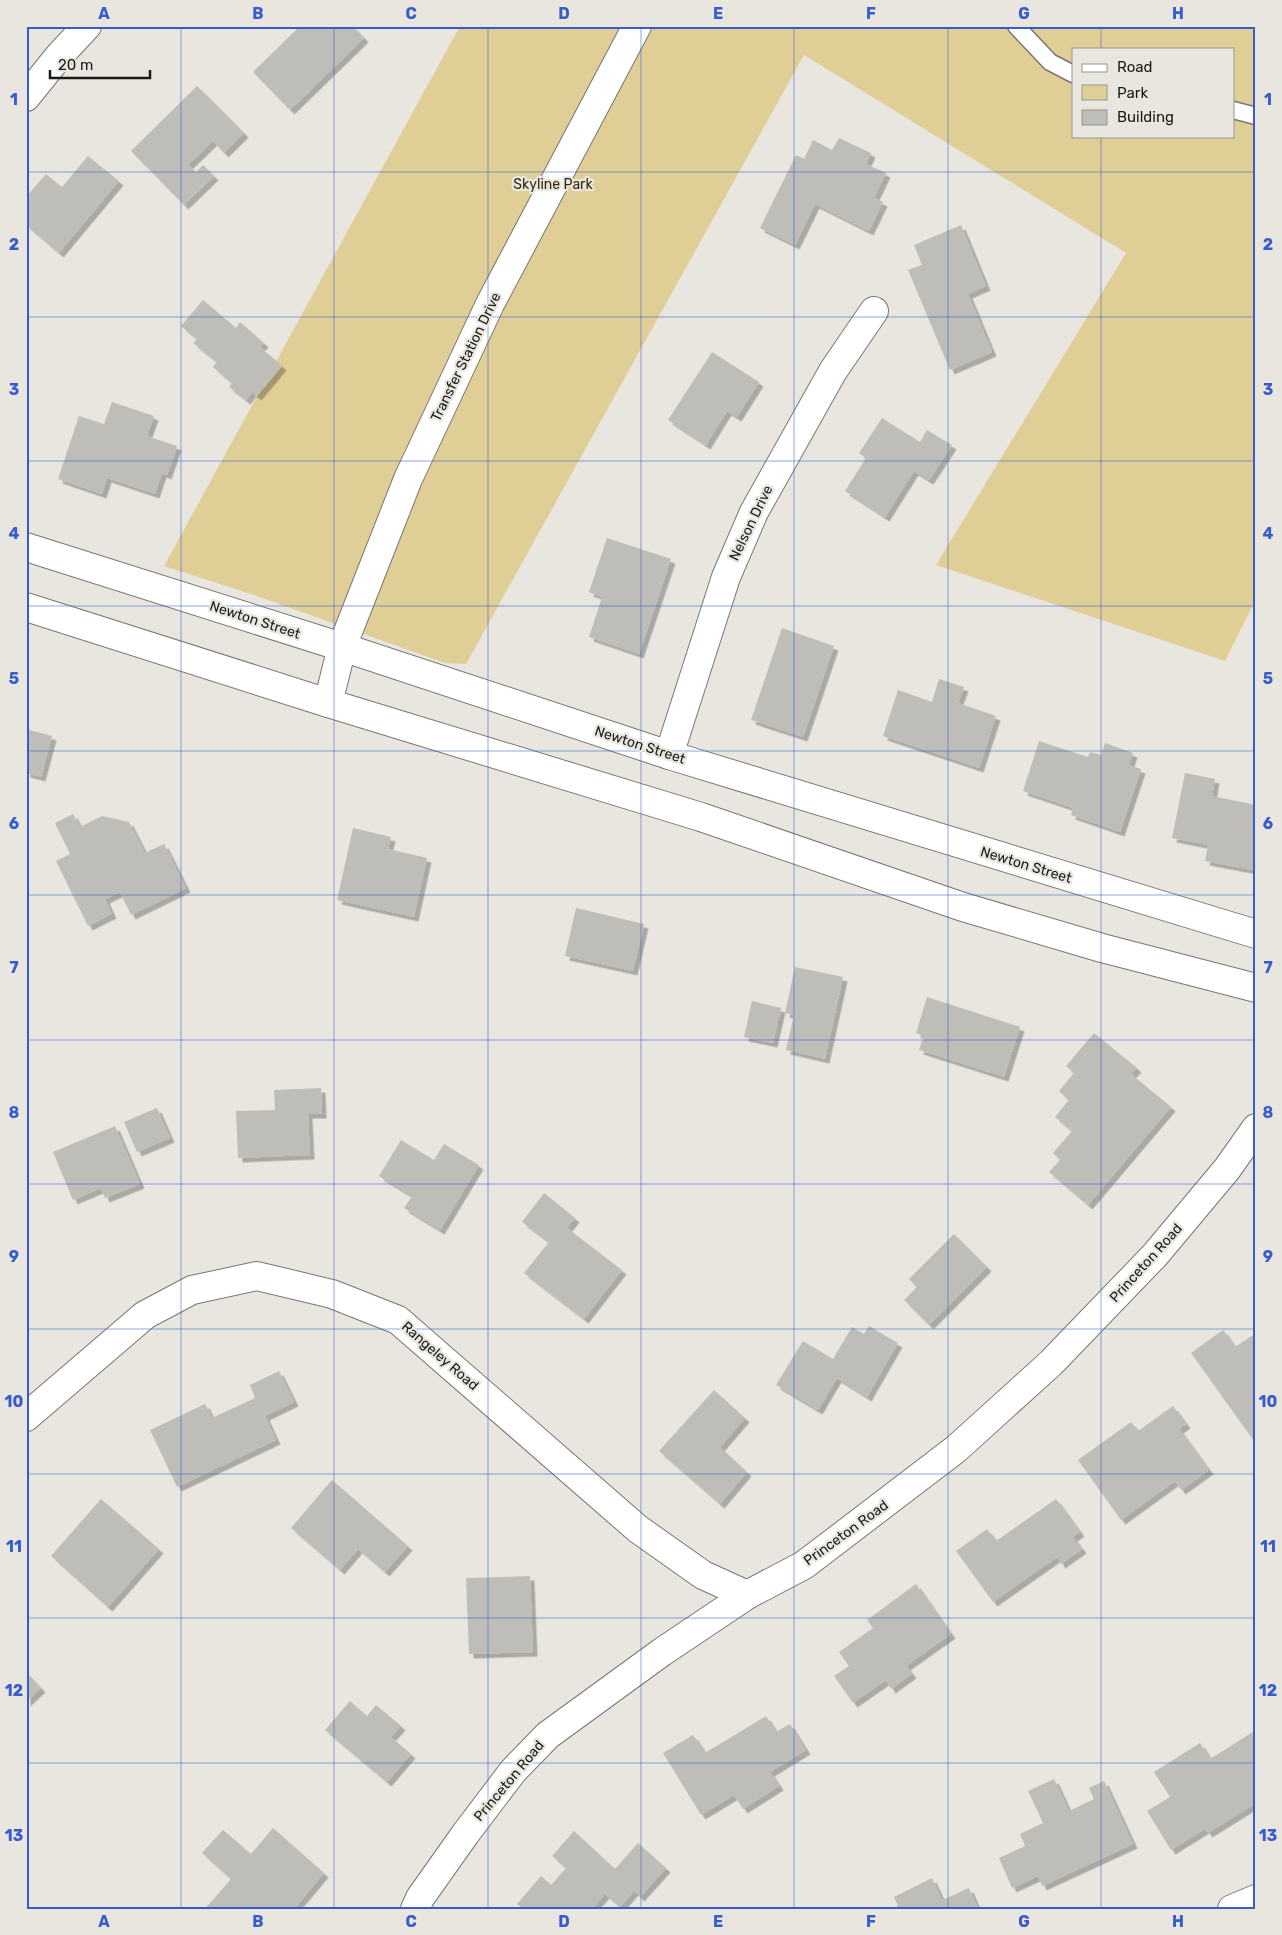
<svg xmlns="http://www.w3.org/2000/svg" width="1282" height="1935" font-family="Rubik,sans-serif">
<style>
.green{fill:#e0ce97;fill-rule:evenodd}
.building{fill:#bfbdb7;filter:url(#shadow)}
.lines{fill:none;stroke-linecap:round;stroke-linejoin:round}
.service-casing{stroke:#797771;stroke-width:19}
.minor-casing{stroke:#797771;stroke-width:30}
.secondary-casing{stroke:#797771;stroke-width:30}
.service{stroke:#fff;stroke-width:16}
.minor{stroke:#fff;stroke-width:28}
.secondary{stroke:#fff;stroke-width:28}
.grid{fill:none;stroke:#385ccd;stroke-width:1;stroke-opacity:0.55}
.labels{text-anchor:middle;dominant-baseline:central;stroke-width:4.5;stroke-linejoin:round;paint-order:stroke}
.park-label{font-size:14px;fill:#362b09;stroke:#e8e6df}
.street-label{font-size:14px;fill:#1a1a17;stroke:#e8e6df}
.neatline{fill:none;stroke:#385ccd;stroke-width:2}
.grid-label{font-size:16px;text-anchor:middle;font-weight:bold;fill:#385ccd}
</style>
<defs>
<filter id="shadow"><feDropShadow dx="4.5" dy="4.5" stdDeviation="0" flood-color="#0004"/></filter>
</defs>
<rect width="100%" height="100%" fill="#e8e6df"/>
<path class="green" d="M 460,26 L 1256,26 L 1256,599 L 1225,661 L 936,565 L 1126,253 L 804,55 L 466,664 L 445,663 L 254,595 L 164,566 ZM 1073,49 L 1233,49 L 1233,136 L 1073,136 Z"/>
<g class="building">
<path d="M 300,26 L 353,26 L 364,38 L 290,110 L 253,72 Z"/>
<path d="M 197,86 L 244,133 L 224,153 L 213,141 L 188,165 L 196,172 L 203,165 L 214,176 L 184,205 L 131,151 Z"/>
<path d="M 839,138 L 871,153 L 866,164 L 886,173 L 874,198 L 883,202 L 869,231 L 815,204 L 795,245 L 760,228 L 796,155 L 804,159 L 813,140 L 832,150 Z"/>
<path d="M 88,156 L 119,181 L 59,253 L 26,225 L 26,197 L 46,174 L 62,187 Z"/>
<path d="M 961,225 L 986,286 L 968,294 L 992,352 L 950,370 L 908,270 L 922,265 L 914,245 Z"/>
<path d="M 203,300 L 236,328 L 240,322 L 264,343 L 260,347 L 282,366 L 257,396 L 252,392 L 246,400 L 229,387 L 232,383 L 213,367 L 217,362 L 193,343 L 197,339 L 181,326 Z"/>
<path d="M 712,352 L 759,382 L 737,417 L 727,411 L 706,445 L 668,420 Z"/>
<path d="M 112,402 L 154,416 L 147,436 L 177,446 L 167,475 L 162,473 L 155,494 L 107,478 L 102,494 L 58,479 L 79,416 L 104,424 Z"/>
<path d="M 882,418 L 920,442 L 927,430 L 952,445 L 929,480 L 914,471 L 885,517 L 845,491 L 866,458 L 859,453 Z"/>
<path d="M 607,538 L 671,559 L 639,654 L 589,637 L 602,597 L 589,592 Z"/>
<path d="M 782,628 L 834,646 L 803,737 L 751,720 Z"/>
<path d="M 939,679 L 964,687 L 958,703 L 996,716 L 979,768 L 883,736 L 898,690 L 932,702 Z"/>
<path d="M 26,729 L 52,736 L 41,777 L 26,773 Z"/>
<path d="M 1039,741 L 1088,757 L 1090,752 L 1101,755 L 1105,743 L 1133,753 L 1129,765 L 1141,769 L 1120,832 L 1071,815 L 1073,808 L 1023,791 Z"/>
<path d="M 1185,773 L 1215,779 L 1212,796 L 1256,805 L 1256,848 L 1252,870 L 1205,861 L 1208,845 L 1172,838 Z"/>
<path d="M 73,814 L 80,827 L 102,816 L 129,822 L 145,853 L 164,844 L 186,888 L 131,915 L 120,892 L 105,899 L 112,914 L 88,926 L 56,861 L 70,854 L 55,823 Z"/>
<path d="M 353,828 L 391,837 L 388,849 L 427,858 L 414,917 L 337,900 Z"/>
<path d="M 576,908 L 644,924 L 633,971 L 565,956 Z"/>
<path d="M 795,967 L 843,977 L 825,1059 L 786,1050 L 794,1015 L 785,1013 Z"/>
<path d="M 927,997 L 1020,1027 L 1004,1077 L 919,1050 L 924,1036 L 916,1033 Z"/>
<path d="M 752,1001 L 781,1008 L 773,1043 L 744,1037 Z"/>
<path d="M 1094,1033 L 1137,1068 L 1131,1074 L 1171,1107 L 1088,1205 L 1049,1172 L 1060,1160 L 1053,1153 L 1072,1131 L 1055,1117 L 1069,1100 L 1059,1091 L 1074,1073 L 1066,1066 Z"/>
<path d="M 321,1088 L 322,1114 L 308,1114 L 310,1155 L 238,1158 L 236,1111 L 275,1110 L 274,1090 Z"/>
<path d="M 157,1108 L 170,1138 L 137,1152 L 124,1122 Z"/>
<path d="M 115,1126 L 140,1184 L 105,1198 L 101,1188 L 73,1200 L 53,1152 Z"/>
<path d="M 401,1140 L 434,1160 L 444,1144 L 479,1165 L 440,1230 L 404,1208 L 412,1196 L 379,1176 Z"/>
<path d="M 544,1193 L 575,1218 L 567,1228 L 622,1270 L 584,1319 L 524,1273 L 549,1242 L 522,1222 Z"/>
<path d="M 954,1234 L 987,1267 L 929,1325 L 904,1300 L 917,1287 L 909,1279 Z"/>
<path d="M 869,1326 L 898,1343 L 867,1397 L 837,1378 L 818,1410 L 776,1385 L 803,1341 L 833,1359 L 852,1327 L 864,1334 Z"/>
<path d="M 1223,1330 L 1235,1347 L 1256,1333 L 1256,1444 L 1191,1353 Z"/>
<path d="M 279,1371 L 294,1402 L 265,1416 L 276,1440 L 177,1487 L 150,1430 L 205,1404 L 212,1418 L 255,1398 L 250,1385 Z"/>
<path d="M 714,1390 L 745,1418 L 720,1447 L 747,1472 L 720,1504 L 659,1451 Z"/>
<path d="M 1173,1406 L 1186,1424 L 1179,1429 L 1209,1470 L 1181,1490 L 1175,1481 L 1121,1520 L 1078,1460 L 1131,1422 L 1138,1431 Z"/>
<path d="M 332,1480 L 408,1546 L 385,1572 L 358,1549 L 340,1570 L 291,1528 Z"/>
<path d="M 101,1499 L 159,1549 L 108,1607 L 51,1556 Z"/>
<path d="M 1056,1499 L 1080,1532 L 1073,1537 L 1082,1549 L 1061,1564 L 1057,1557 L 993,1602 L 956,1551 L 987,1529 L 996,1541 Z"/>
<path d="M 530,1576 L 533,1652 L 469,1654 L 466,1578 Z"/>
<path d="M 916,1584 L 951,1634 L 906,1666 L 912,1674 L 891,1689 L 886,1680 L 853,1703 L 834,1676 L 849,1666 L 839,1652 L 873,1628 L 867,1620 Z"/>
<path d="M 26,1672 L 41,1688 L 26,1702 Z"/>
<path d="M 350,1701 L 367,1716 L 376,1705 L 401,1726 L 391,1737 L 411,1754 L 387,1782 L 325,1730 Z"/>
<path d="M 766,1716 L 776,1732 L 790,1724 L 806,1750 L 770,1772 L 779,1786 L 743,1809 L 734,1795 L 701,1815 L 663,1753 L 693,1735 L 705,1753 Z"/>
<path d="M 1256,1730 L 1256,1803 L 1208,1833 L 1205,1829 L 1171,1850 L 1147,1811 L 1170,1797 L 1154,1772 L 1200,1743 L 1210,1759 Z"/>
<path d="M 1054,1779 L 1069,1811 L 1094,1799 L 1089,1788 L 1104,1781 L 1133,1844 L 1042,1886 L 1038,1876 L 1012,1888 L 999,1858 L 1025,1846 L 1020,1834 L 1043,1823 L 1028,1791 Z"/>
<path d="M 273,1828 L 324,1873 L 294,1909 L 205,1909 L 231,1879 L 202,1853 L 223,1830 L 251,1854 Z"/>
<path d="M 574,1831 L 615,1869 L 638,1843 L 666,1868 L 640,1897 L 634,1891 L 620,1907 L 605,1894 L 592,1909 L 523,1909 L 517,1904 L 541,1876 L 551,1885 L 566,1868 L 552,1856 Z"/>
<path d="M 932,1878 L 942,1900 L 969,1888 L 978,1909 L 892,1909 L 898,1906 L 894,1897 Z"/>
</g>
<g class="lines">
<g class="service-casing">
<g id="service">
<path d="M 1016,26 L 1050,62 L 1073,74"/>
<path d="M 1233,110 L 1256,116"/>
</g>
</g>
<g class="minor-casing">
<g id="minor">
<path d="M 26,97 L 59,56 L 87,26"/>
<path d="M 328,703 L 342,647 L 408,479 L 490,304 L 637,26"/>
<path d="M 669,755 L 726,577 L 754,512 L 833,371 L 874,311"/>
<path d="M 26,1417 L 145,1315 L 192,1290 L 257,1276 L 332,1294 L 398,1320 L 638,1529 L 703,1575 L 747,1595"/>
<path d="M 415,1909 L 420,1898 L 466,1833 L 513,1771 L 548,1735 L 662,1652 L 747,1595 L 804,1565 L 956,1449 L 1051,1363 L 1155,1255 L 1227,1169 L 1256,1128"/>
</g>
</g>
<g class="secondary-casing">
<g id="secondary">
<path d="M 26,547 L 342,647 L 669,755 L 1256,934"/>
<path d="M 26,607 L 328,703 L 701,817 L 963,907 L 1102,948 L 1256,988"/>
<path d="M 1232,1909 L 1256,1899"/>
</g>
</g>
<use href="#service" class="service"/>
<use href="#minor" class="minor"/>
<use href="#secondary" class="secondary"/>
</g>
<path class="grid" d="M 181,26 L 181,1909M 334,26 L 334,1909M 488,26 L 488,1909M 641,26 L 641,1909M 794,26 L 794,1909M 948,26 L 948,1909M 1101,26 L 1101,49M 1101,136 L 1101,1909M 26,172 L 1256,172M 26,317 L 1256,317M 26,461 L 1256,461M 26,606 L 1256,606M 26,751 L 1256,751M 26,895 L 1256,895M 26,1040 L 1256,1040M 26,1184 L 1256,1184M 26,1329 L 1256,1329M 26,1474 L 1256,1474M 26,1618 L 1256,1618M 26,1763 L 1256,1763"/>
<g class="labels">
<g class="park-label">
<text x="553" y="184">Skyline Park</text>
</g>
<g class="street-label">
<text transform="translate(466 357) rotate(-64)">Transfer Station Drive</text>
<text transform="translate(751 523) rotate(-64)">Nelson Drive</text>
<text transform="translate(255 620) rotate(18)">Newton Street</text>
<text transform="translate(640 745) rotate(18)">Newton Street</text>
<text transform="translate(1026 865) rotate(17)">Newton Street</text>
<text transform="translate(1146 1263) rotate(-48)">Princeton Road</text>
<text transform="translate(440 1356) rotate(41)">Rangeley Road</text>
<text transform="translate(846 1533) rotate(-36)">Princeton Road</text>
<text transform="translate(509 1781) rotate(-50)">Princeton Road</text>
</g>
</g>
<rect width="1282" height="1935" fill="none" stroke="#e8e6df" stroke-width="55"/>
<rect x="1072" y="48" width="162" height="90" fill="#e8e6df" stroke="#96948f"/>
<rect x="1082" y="64" width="25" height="8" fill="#ffffff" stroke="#96948f"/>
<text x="1117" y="72" font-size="15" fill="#1a1a17">Road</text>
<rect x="1082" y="85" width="25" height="15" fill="#e0ce97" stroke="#96948f"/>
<text x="1117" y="98" font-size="15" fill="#1a1a17">Park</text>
<rect x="1082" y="110" width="25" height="15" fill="#bfbdb7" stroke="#96948f"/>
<text x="1117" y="122" font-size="15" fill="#1a1a17">Building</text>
<path d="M50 70v8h100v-8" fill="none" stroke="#1a1a17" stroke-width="2.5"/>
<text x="58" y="70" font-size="15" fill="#1a1a17" stroke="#e8e6df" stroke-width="4" paint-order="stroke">20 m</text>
<rect x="28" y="28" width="1226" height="1880" class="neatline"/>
<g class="grid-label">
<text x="104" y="19">A</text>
<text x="258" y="19">B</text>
<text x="411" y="19">C</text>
<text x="564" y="19">D</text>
<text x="718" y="19">E</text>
<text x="871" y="19">F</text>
<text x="1024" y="19">G</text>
<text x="1178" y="19">H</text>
<text x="14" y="105">1</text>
<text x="1268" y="105">1</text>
<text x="14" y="250">2</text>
<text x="1268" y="250">2</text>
<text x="14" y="395">3</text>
<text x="1268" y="395">3</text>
<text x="14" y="539">4</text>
<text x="1268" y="539">4</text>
<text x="14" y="684">5</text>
<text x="1268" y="684">5</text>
<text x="14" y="829">6</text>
<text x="1268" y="829">6</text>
<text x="14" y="973">7</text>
<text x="1268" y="973">7</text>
<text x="14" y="1118">8</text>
<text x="1268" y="1118">8</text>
<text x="14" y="1262">9</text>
<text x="1268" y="1262">9</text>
<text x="14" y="1407">10</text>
<text x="1268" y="1407">10</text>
<text x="14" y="1552">11</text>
<text x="1268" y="1552">11</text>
<text x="14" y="1696">12</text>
<text x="1268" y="1696">12</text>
<text x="14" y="1841">13</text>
<text x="1268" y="1841">13</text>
<text x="104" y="1927">A</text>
<text x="258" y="1927">B</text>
<text x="411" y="1927">C</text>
<text x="564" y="1927">D</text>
<text x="718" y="1927">E</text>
<text x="871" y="1927">F</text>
<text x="1024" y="1927">G</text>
<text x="1178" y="1927">H</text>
</g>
</svg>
